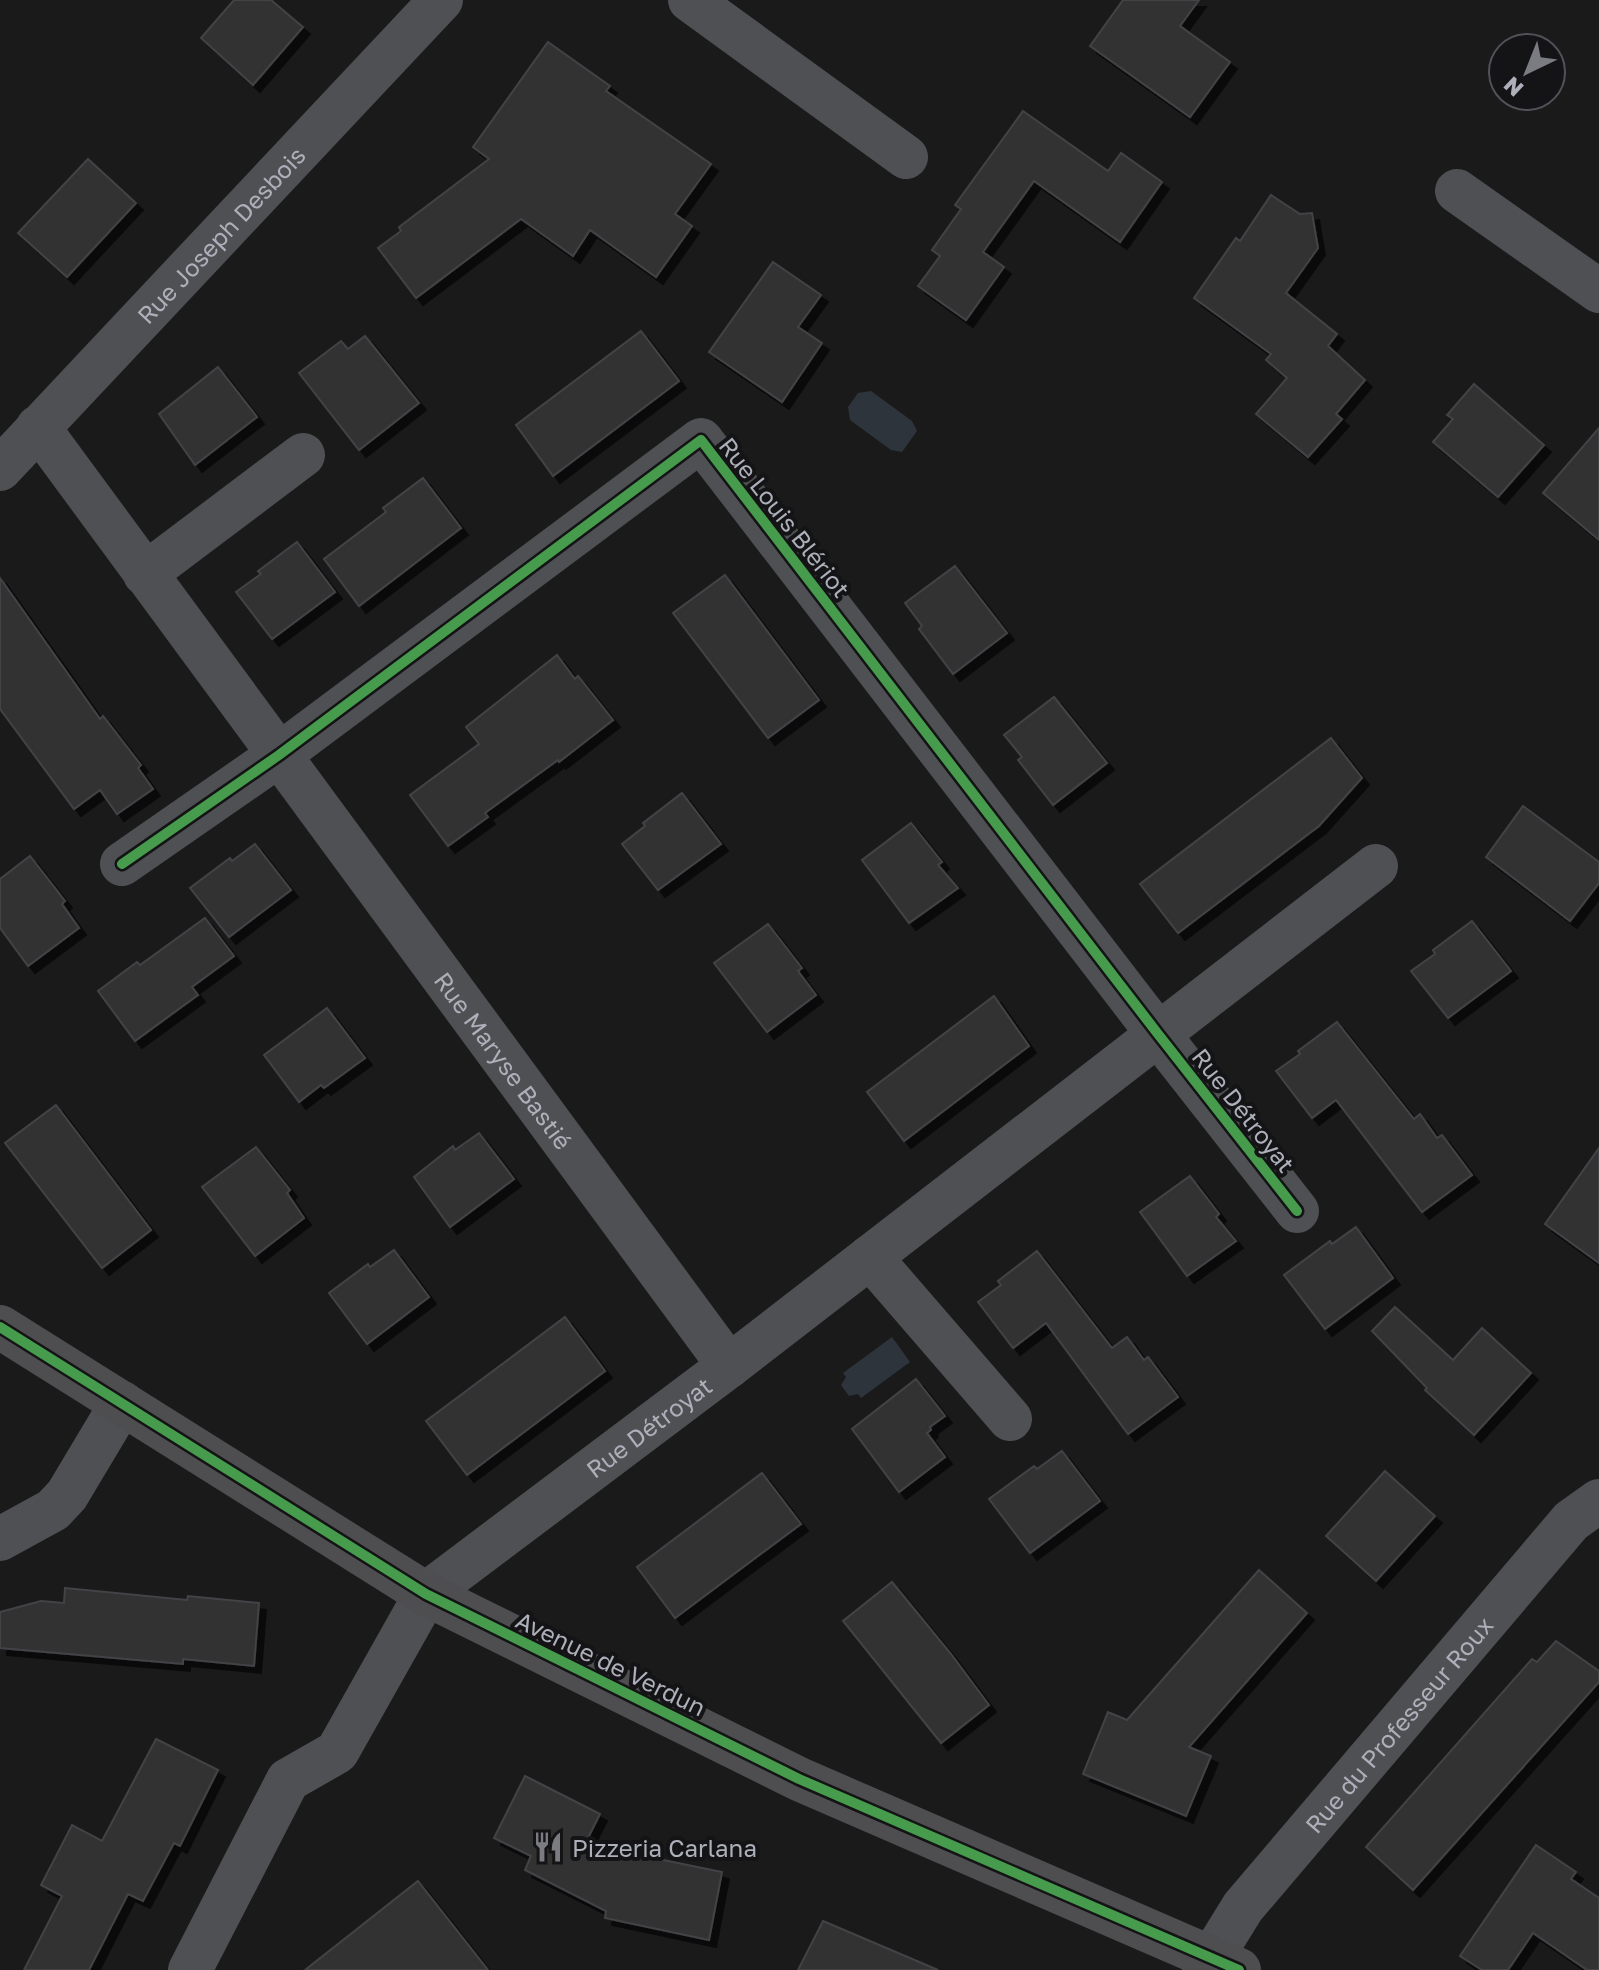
<svg xmlns="http://www.w3.org/2000/svg" width="1599" height="1970" font-family="'Golos Text',sans-serif">
<style>
.water{fill:#2e343c}
.building{fill:#323233;stroke:#434346;stroke-width:2;filter:url(#shadow)}
.lines{fill:none;stroke-linecap:round;stroke-linejoin:round}
.minor{stroke:#4f5053;stroke-width:44}
.secondary{stroke:#4e4e51;stroke-width:44}
.cycleway-casing{stroke:#141416;stroke-width:15}
.cycleway{stroke:#469c4c;stroke-width:10}
.labels{text-anchor:middle;dominant-baseline:central;stroke-width:8;stroke-linejoin:round;paint-order:stroke}
.street-label{font-size:24px;fill:#adb0ba;stroke:#141416}
.poi-label{font-size:24px;fill:#adb0ba;stroke:#141416;text-anchor:start}
</style>
<defs>
<filter id="shadow"><feDropShadow dx="7" dy="7" stdDeviation="0" flood-color="#0009"/></filter>
</defs>
<rect width="100%" height="100%" fill="#1a1a1a"/>
<g class="water">
<path d="M 871,391 L 912,421 L 917,431 L 902,452 L 891,450 L 850,420 L 848,407 L 858,393 Z"/>
<path d="M 892,1337 L 910,1362 L 861,1398 L 858,1394 L 849,1396 L 841,1385 L 846,1377 L 843,1373 Z"/>
</g>
<g class="building">
<path d="M 234,0 L 271,0 L 303,27 L 253,85 L 201,38 Z"/>
<path d="M 1123,0 L 1199,0 L 1180,26 L 1230,62 L 1190,117 L 1090,46 Z"/>
<path d="M 548,42 L 610,86 L 606,91 L 711,164 L 675,214 L 692,226 L 656,277 L 590,230 L 573,256 L 521,219 L 416,298 L 378,248 L 401,231 L 399,227 L 489,159 L 473,147 Z"/>
<path d="M 1023,111 L 1108,171 L 1121,153 L 1162,182 L 1120,242 L 1034,181 L 983,252 L 1004,267 L 966,320 L 918,286 L 940,256 L 932,250 L 961,209 L 955,205 Z"/>
<path d="M 88,159 L 136,203 L 67,277 L 18,233 Z"/>
<path d="M 1271,195 L 1300,214 L 1312,213 L 1318,248 L 1286,293 L 1337,334 L 1328,346 L 1365,380 L 1336,414 L 1342,419 L 1308,457 L 1256,414 L 1287,378 L 1266,360 L 1271,354 L 1194,298 L 1236,238 L 1240,241 Z"/>
<path d="M 773,262 L 821,295 L 798,327 L 822,343 L 782,402 L 709,352 Z"/>
<path d="M 641,331 L 679,381 L 553,476 L 516,425 Z"/>
<path d="M 365,336 L 419,403 L 359,450 L 299,373 L 341,341 L 348,349 Z"/>
<path d="M 218,367 L 257,417 L 195,465 L 159,414 Z"/>
<path d="M 1474,384 L 1544,445 L 1498,497 L 1433,442 L 1453,419 L 1447,415 Z"/>
<path d="M 1599,428 L 1599,540 L 1543,493 Z"/>
<path d="M 423,478 L 461,528 L 359,606 L 324,559 L 386,512 L 383,508 Z"/>
<path d="M 297,542 L 335,592 L 272,639 L 236,592 L 261,574 L 258,571 Z"/>
<path d="M 955,566 L 1007,633 L 953,674 L 919,629 L 922,626 L 905,603 Z"/>
<path d="M 725,575 L 819,700 L 768,738 L 673,613 Z"/>
<path d="M 0,578 L 100,719 L 103,716 L 141,765 L 138,768 L 153,789 L 117,814 L 100,790 L 74,809 L 0,709 Z"/>
<path d="M 557,655 L 575,679 L 578,676 L 613,720 L 559,762 L 558,760 L 485,813 L 488,817 L 448,846 L 410,795 L 479,744 L 466,727 Z"/>
<path d="M 1054,697 L 1107,763 L 1053,805 L 1018,760 L 1022,757 L 1004,735 Z"/>
<path d="M 1331,738 L 1362,778 L 1319,826 L 1178,933 L 1140,884 Z"/>
<path d="M 682,793 L 721,844 L 658,890 L 622,844 L 645,826 L 643,823 Z"/>
<path d="M 1523,806 L 1599,862 L 1599,883 L 1570,921 L 1486,857 Z"/>
<path d="M 911,823 L 942,862 L 938,865 L 958,888 L 909,923 L 862,860 Z"/>
<path d="M 255,844 L 291,890 L 229,937 L 190,888 L 230,858 L 232,861 Z"/>
<path d="M 30,856 L 65,901 L 62,904 L 79,928 L 28,966 L 0,928 L 0,879 Z"/>
<path d="M 205,918 L 234,956 L 192,987 L 198,995 L 135,1041 L 98,991 L 137,962 L 140,965 Z"/>
<path d="M 1472,921 L 1511,971 L 1448,1018 L 1411,971 L 1435,954 L 1433,950 Z"/>
<path d="M 768,924 L 802,968 L 798,971 L 816,995 L 767,1032 L 714,963 Z"/>
<path d="M 994,996 L 1029,1046 L 904,1141 L 867,1092 Z"/>
<path d="M 327,1008 L 365,1058 L 324,1088 L 321,1085 L 299,1102 L 264,1055 Z"/>
<path d="M 1337,1022 L 1414,1119 L 1420,1114 L 1437,1138 L 1442,1135 L 1472,1175 L 1422,1212 L 1336,1100 L 1312,1118 L 1276,1071 L 1300,1054 L 1298,1051 Z"/>
<path d="M 56,1105 L 151,1230 L 102,1268 L 5,1143 Z"/>
<path d="M 479,1133 L 514,1179 L 450,1227 L 414,1177 L 453,1146 L 455,1150 Z"/>
<path d="M 256,1147 L 290,1190 L 287,1193 L 304,1218 L 255,1256 L 202,1187 Z"/>
<path d="M 1599,1148 L 1599,1263 L 1545,1224 Z"/>
<path d="M 1190,1176 L 1219,1214 L 1216,1217 L 1236,1241 L 1187,1276 L 1140,1212 Z"/>
<path d="M 1356,1227 L 1393,1278 L 1325,1329 L 1284,1275 L 1330,1241 L 1332,1244 Z"/>
<path d="M 394,1250 L 429,1297 L 367,1344 L 329,1293 L 368,1264 L 370,1267 Z"/>
<path d="M 1037,1251 L 1112,1348 L 1127,1337 L 1144,1360 L 1148,1357 L 1178,1397 L 1128,1434 L 1046,1323 L 1013,1348 L 978,1302 L 1001,1285 L 998,1281 Z"/>
<path d="M 1395,1307 L 1453,1360 L 1482,1328 L 1531,1373 L 1474,1435 L 1425,1390 L 1427,1388 L 1372,1331 Z"/>
<path d="M 565,1317 L 605,1371 L 467,1475 L 426,1421 Z"/>
<path d="M 916,1379 L 945,1416 L 930,1427 L 931,1430 L 927,1433 L 945,1457 L 899,1492 L 852,1429 Z"/>
<path d="M 1062,1451 L 1100,1501 L 1030,1553 L 989,1499 L 1034,1466 L 1037,1469 Z"/>
<path d="M 1385,1471 L 1435,1516 L 1376,1581 L 1326,1536 Z"/>
<path d="M 762,1473 L 801,1524 L 675,1618 L 637,1567 Z"/>
<path d="M 1259,1570 L 1307,1613 L 1189,1747 L 1211,1756 L 1186,1816 L 1083,1774 L 1108,1712 L 1127,1720 Z"/>
<path d="M 892,1582 L 951,1654 L 989,1705 L 941,1743 L 843,1621 Z"/>
<path d="M 65,1588 L 187,1600 L 188,1596 L 259,1603 L 254,1666 L 183,1659 L 183,1664 L 0,1648 L 0,1612 L 41,1601 L 64,1603 Z"/>
<path d="M 1556,1641 L 1599,1671 L 1599,1682 L 1413,1890 L 1366,1847 L 1532,1659 L 1537,1662 Z"/>
<path d="M 156,1739 L 218,1770 L 180,1846 L 174,1843 L 143,1901 L 128,1894 L 89,1970 L 24,1970 L 62,1896 L 41,1885 L 72,1825 L 102,1841 Z"/>
<path d="M 525,1776 L 600,1814 L 585,1844 L 722,1872 L 709,1940 L 605,1918 L 606,1911 L 525,1870 L 531,1856 L 494,1838 Z"/>
<path d="M 1536,1845 L 1576,1872 L 1571,1879 L 1599,1898 L 1599,1970 L 1587,1970 L 1533,1933 L 1508,1970 L 1482,1970 L 1460,1956 Z"/>
<path d="M 418,1881 L 488,1970 L 305,1970 Z"/>
<path d="M 823,1921 L 938,1970 L 798,1970 Z"/>
</g>
<g class="lines">
<g class="minor">
<path d="M 690,0 L 906,157"/>
<path d="M 1457,191 L 1599,291"/>
<path id="s1" d="M 38,427 L 729,1366"/>
<path id="s2" d="M 0,469 L 441,0"/>
<path d="M 145,574 L 303,455"/>
<path d="M 122,864 L 279,755 L 701,440 L 1158,1034 L 1297,1211"/>
<path d="M 870,1257 L 1010,1419"/>
<path d="M 0,1539 L 53,1510 L 67,1495 L 122,1403"/>
<path id="s3" d="M 190,1970 L 288,1780 L 337,1752 L 426,1594 L 729,1366 L 1376,866"/>
<path id="s4" d="M 1204,1970 L 1243,1907 L 1571,1521 L 1599,1501"/>
</g>
<path class="secondary" d="M 0,1327 L 426,1594 L 799,1779 L 1239,1970"/>
<g class="cycleway-casing">
<g id="cycleway">
<path d="M 122,864 L 279,755 L 701,440 L 1158,1034 L 1297,1211"/>
<path d="M 0,1327 L 426,1594 L 799,1779 L 1239,1970"/>
</g>
</g>
<use href="#cycleway" class="cycleway"/>
</g>
<defs>
<g id="restaurant-bare" transform="scale(2.4)"><path d="M-5-6h1v4h1v-4h1v4h1v-4h1v5L-1.5 .5V6h-2V.5L-5-1ZM5-6V6H3V1.5H1.5Q1.5-4 5-6Z" fill="#7a7c82" stroke="#141416" stroke-width="2.5" paint-order="stroke"/></g>
</defs>
<g fill-rule="evenodd">
<use href="#restaurant-bare" x="548" y="1847"/>
</g>
<g class="labels">
<g class="street-label">
<text stroke="none"><textPath href="#s2" startOffset="322">Rue Joseph Desbois</textPath></text>
<text transform="translate(785 517) rotate(52)">Rue Louis Blériot</text>
<text stroke="none"><textPath href="#s1" startOffset="786">Rue Maryse Bastié</textPath></text>
<text transform="translate(1244 1110) rotate(52)">Rue Détroyat</text>
<text stroke="none"><textPath href="#s3" startOffset="730">Rue Détroyat</textPath></text>
<text transform="translate(611 1663) rotate(26)">Avenue de Verdun</text>
<text stroke="none"><textPath href="#s4" startOffset="314">Rue du Professeur Roux</textPath></text>
</g>
<g class="poi-label">
<text x="572" y="1847">Pizzeria Carlana</text>
</g>
</g>
<g transform="translate(1527 72) rotate(223)"><circle r="38" fill="#141416" stroke="#515258" stroke-width="2"/>
<path d="M0-6L14 30L0 20L-14 30Z" fill="#7a7c82"/>
<text y="-12" font-size="22" font-weight="bold" text-anchor="middle" fill="#adb0ba">N</text>
</g>
</svg>
